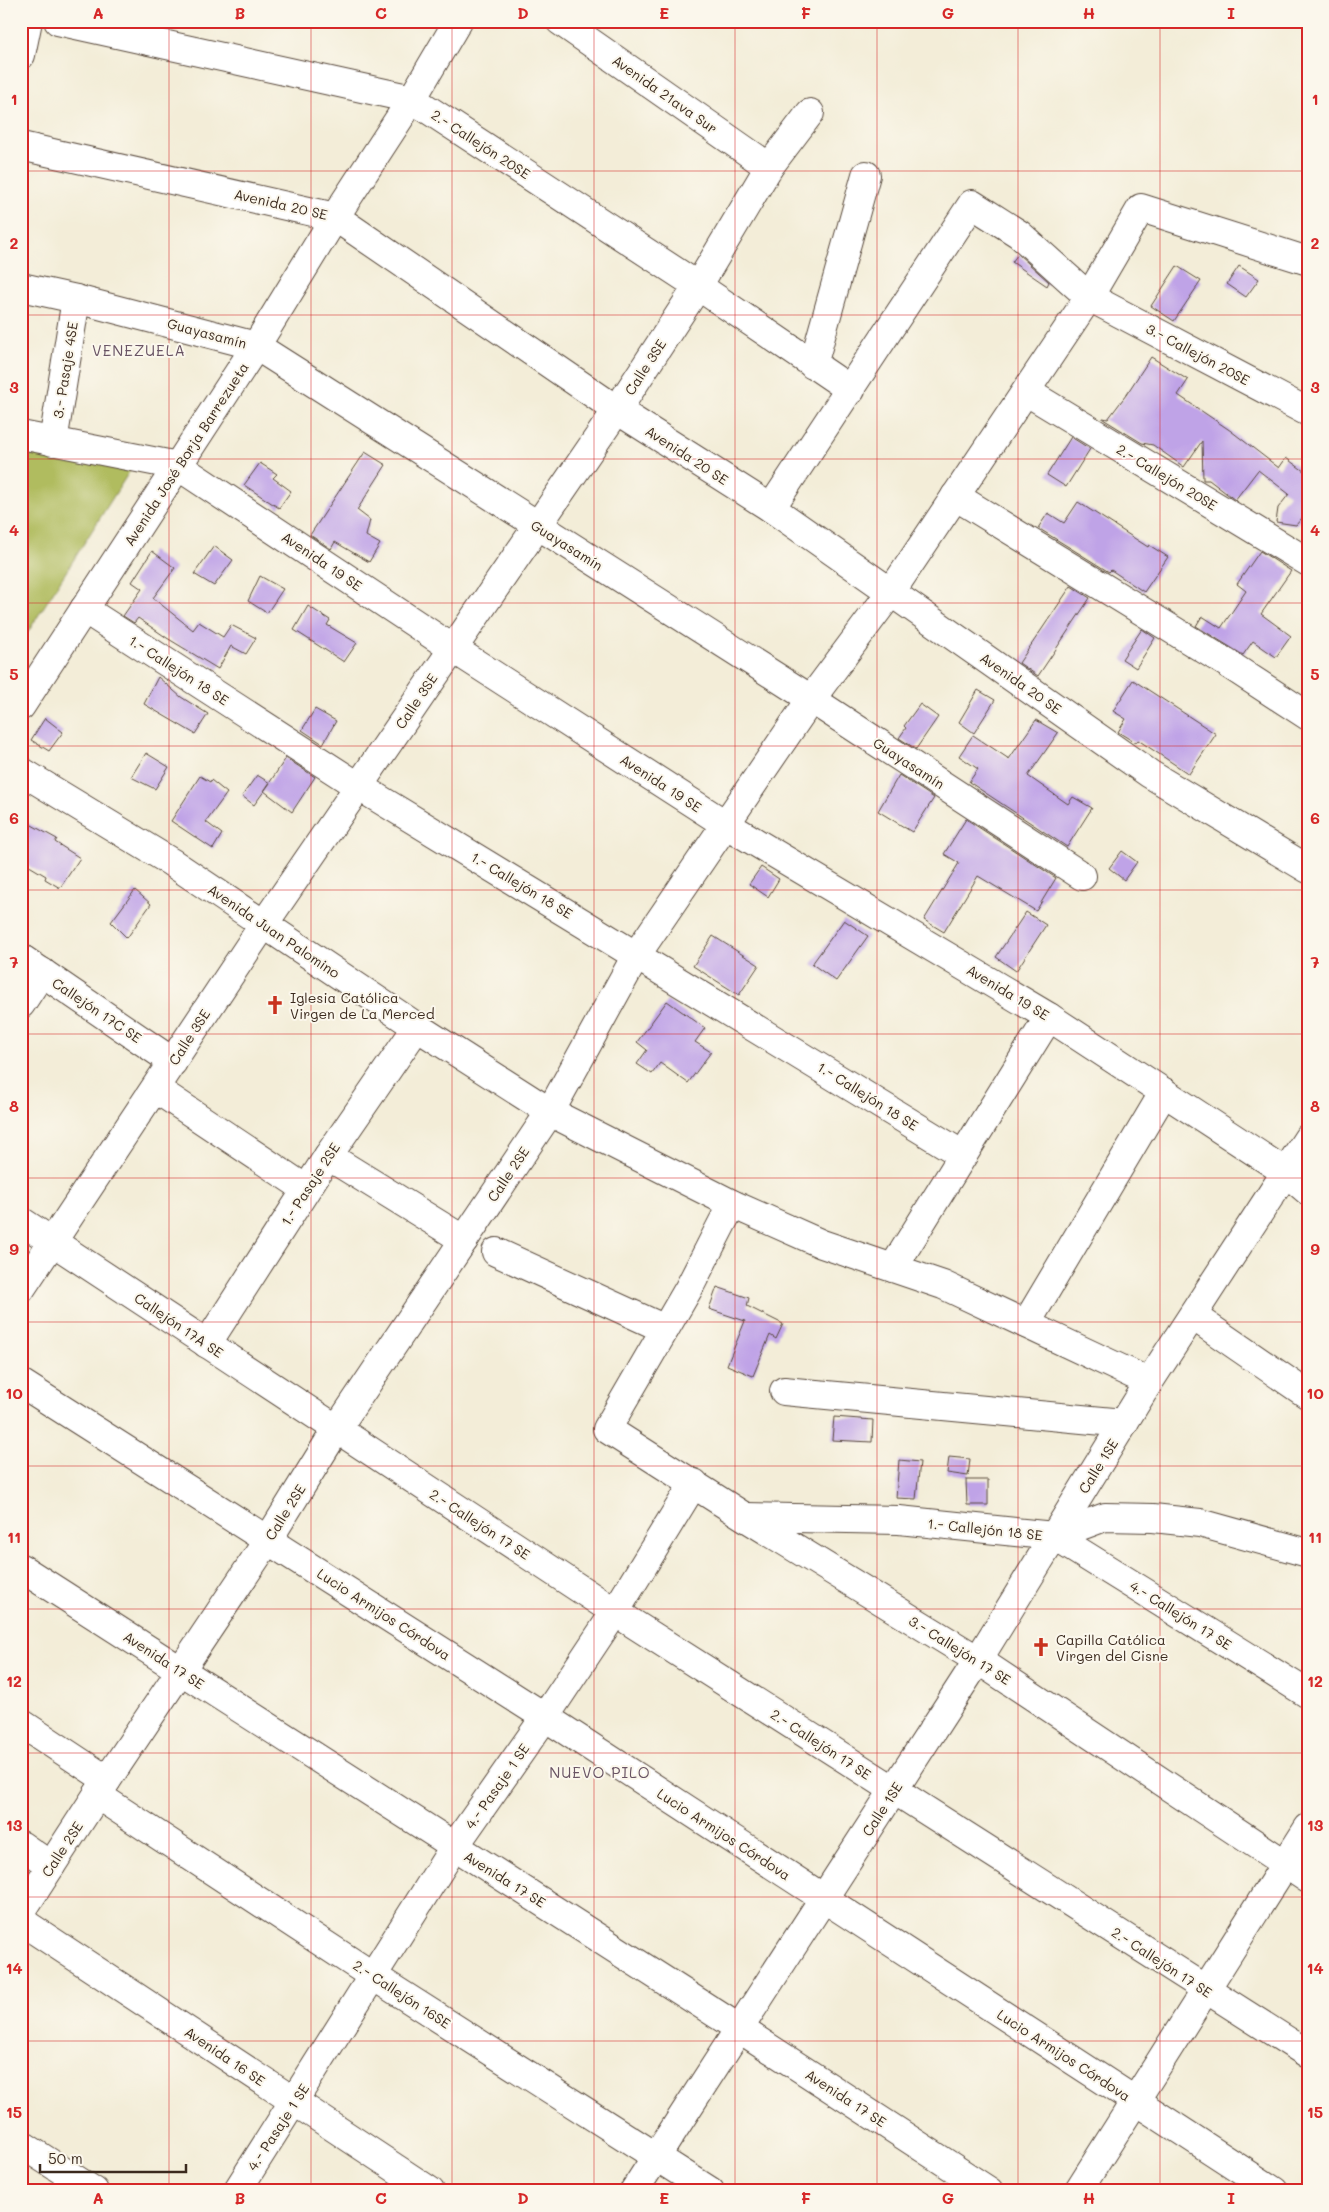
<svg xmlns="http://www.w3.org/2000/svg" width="1329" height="2212" font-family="Mali,sans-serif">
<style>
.green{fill:#b0bc5e;stroke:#76733e}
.building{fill:#bfa3e7}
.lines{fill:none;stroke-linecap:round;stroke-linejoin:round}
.minor-casing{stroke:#57473a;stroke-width:30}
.minor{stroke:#fff;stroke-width:28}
.grid{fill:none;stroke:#d62828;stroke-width:1;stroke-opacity:0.55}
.labels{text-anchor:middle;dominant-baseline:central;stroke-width:4;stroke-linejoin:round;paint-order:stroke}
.street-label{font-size:14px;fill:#3b2a1e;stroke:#fbf7ec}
.poi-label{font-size:14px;fill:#3b2a1e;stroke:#fbf7ec;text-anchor:start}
.neighbourhood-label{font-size:15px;letter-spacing:1px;fill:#695464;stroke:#fbf7ec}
.neatline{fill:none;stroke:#d62828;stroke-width:2}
.grid-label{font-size:16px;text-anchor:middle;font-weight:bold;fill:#d62828}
</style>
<rect width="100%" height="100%" fill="#fbf7ec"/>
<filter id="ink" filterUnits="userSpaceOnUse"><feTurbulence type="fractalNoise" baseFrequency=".02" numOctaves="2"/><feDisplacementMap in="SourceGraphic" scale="10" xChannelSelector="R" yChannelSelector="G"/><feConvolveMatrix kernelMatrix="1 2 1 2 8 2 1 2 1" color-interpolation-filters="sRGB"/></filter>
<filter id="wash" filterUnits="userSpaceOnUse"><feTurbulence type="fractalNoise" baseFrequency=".0096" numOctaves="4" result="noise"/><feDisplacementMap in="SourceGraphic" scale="20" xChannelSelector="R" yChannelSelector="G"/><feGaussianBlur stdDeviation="1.12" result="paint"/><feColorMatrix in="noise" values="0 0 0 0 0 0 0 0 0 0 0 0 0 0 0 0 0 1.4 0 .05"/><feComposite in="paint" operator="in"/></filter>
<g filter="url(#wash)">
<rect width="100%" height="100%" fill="#f3edd8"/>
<path class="green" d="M 21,449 L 66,456 L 131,469 L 21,643 Z"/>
<g id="blocks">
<g class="building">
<path d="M 1018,254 L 1049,282 L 1047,286 L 1012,262 Z"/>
<path d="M 1177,266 L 1201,281 L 1174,321 L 1151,306 Z"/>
<path d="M 1239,266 L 1259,279 L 1246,297 L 1227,284 Z"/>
<path d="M 1151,357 L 1188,380 L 1178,395 L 1231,431 L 1279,468 L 1286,458 L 1308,474 L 1308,511 L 1296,525 L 1276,522 L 1278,508 L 1289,494 L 1258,470 L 1235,500 L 1209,480 L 1203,480 L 1202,441 L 1184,467 L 1153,445 L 1142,443 L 1103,419 L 1103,418 L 1108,419 L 1126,395 Z"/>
<path d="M 1071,437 L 1090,449 L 1066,487 L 1047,475 Z"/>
<path d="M 365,452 L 386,465 L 357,510 L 370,520 L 366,536 L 380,544 L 369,562 L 335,542 L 331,549 L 310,535 Z"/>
<path d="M 260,463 L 277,474 L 273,478 L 291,491 L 279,508 L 244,485 Z"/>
<path d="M 1078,502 L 1148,547 L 1149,545 L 1168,557 L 1144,592 L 1111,570 L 1109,572 L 1038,528 L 1048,513 L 1064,523 Z"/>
<path d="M 214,546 L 233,560 L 214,586 L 194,574 Z"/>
<path d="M 152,551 L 175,568 L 153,598 L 193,630 L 199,622 L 223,637 L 231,625 L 256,638 L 246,654 L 231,646 L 218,669 L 167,638 L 138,618 L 134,623 L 123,616 L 142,589 L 132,582 Z"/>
<path d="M 1260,551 L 1291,571 L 1261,614 L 1291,636 L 1276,657 L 1253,641 L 1243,655 L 1196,626 L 1202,616 L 1221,628 L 1246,591 L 1237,584 Z"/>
<path d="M 260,576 L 283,589 L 267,613 L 248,601 Z"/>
<path d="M 1071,586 L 1090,598 L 1038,676 L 1019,663 Z"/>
<path d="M 308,606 L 330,620 L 327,625 L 357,643 L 344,662 L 294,630 Z"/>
<path d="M 1142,629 L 1155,638 L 1136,668 L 1122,659 Z"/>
<path d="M 158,677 L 181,697 L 208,714 L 195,734 L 144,704 Z"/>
<path d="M 1133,680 L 1216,734 L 1189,774 L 1138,740 L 1136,743 L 1118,732 L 1126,719 L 1113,711 Z"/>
<path d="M 978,690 L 995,700 L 974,733 L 959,722 Z"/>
<path d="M 920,704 L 938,717 L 916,749 L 899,738 L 906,728 L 904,726 Z"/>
<path d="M 315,709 L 336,721 L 323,744 L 302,730 Z"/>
<path d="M 45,718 L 63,732 L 49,751 L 31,740 Z"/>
<path d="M 1036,720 L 1058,733 L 1028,776 L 1068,804 L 1073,797 L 1092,808 L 1067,847 L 969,782 L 978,769 L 959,756 L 973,735 L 1009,759 Z"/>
<path d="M 146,753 L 169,767 L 155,789 L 131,777 Z"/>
<path d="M 286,758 L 315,777 L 292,812 L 264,791 Z"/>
<path d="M 257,775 L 270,783 L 254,805 L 242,796 Z"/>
<path d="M 899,775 L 934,798 L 912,832 L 878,811 Z"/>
<path d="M 200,776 L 210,782 L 211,780 L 227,793 L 206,822 L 222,834 L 213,849 L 171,821 Z"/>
<path d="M 21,819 L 57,839 L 55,842 L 80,858 L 60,888 L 45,879 L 46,876 L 21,861 Z"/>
<path d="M 966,819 L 1056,878 L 1036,911 L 978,876 L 944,932 L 924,920 L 959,863 L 944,854 Z"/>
<path d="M 1122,851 L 1137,862 L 1124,880 L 1109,868 Z"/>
<path d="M 761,867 L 779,879 L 768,897 L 749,884 Z"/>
<path d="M 135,890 L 151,904 L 127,938 L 111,922 Z"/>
<path d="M 1026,912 L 1046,925 L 1016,971 L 996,957 Z"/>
<path d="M 844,920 L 868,936 L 836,981 L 812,964 Z"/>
<path d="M 713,936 L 759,965 L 739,995 L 693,966 Z"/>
<path d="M 667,1001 L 705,1028 L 695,1042 L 711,1052 L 688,1083 L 660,1063 L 652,1074 L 637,1064 L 647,1050 L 637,1042 Z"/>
<path d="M 717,1287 L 749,1298 L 747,1306 L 783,1324 L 776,1339 L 770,1335 L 753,1376 L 727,1365 L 745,1321 L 709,1309 Z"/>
<path d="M 834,1417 L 873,1420 L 872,1442 L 832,1440 Z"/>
<path d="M 949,1457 L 970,1459 L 968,1476 L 947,1473 Z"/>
<path d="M 899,1460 L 920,1462 L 916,1499 L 896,1498 Z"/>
<path d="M 966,1480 L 988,1480 L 988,1505 L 967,1505 Z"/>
</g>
</g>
</g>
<g filter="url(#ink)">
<use href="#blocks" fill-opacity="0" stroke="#57473a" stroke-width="1"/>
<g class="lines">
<g class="minor-casing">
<g id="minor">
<path d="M 58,21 L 412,99 L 698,286 L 851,390"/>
<path d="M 560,21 L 769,167"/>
<path d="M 21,55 L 28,21"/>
<path d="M 21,146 L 335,217 L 617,410 L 771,508 L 1150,774 L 1308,869"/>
<path d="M 1308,261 L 1141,208 L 1089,297 L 1308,412"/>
<path d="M 21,287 L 76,299 L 256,346 L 811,699 L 1082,876"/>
<path d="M 813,365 L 866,175"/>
<path d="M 1027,392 L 1308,562"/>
<path d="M 21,435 L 178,466 L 452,648 L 725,824 L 1049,1017 L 1287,1173 L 1308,1191"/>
<path d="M 53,442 L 76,299"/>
<path d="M 955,496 L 1225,662 L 1308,716"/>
<path d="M 84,609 L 358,786 L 963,1155"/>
<path d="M 21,706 L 256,346 L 335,217 L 412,99 L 458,21"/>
<path d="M 21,771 L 171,862 L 417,1027 L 550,1112 L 732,1204 L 822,1244 L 943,1285 L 1149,1382"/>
<path d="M 21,958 L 173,1062"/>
<path d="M 21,1004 L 42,972"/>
<path d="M 156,1089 L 306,1189"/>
<path d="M 328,1156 L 464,1240"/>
<path d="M 732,1204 L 689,1288 L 607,1429 L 745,1517 L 978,1660 L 1308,1879"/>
<path d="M 21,1221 L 615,1612 L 1308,2054"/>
<path d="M 496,1252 L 665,1329"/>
<path d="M 893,1268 L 1049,1017"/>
<path d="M 21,1289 L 264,924 L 617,410 L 698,286 L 769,167 L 810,113"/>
<path d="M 1193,1316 L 1308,1395"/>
<path d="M 1026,1324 L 1164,1092"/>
<path d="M 207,1344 L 328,1156 L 417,1027"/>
<path d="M 21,1383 L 545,1717 L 1274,2191"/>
<path d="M 784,1391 L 1124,1423"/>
<path d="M 746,1517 L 899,1520 L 1054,1536 L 1105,1517 L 1153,1518 L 1200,1523 L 1308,1553"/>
<path d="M 1054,1536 L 1308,1694"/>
<path d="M 21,1568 L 740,2029 L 989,2191"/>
<path d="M 21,1723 L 107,1780"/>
<path d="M 97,1795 L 373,1976 L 710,2191"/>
<path d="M 21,1845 L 51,1866"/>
<path d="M 21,1912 L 97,1795 L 268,1540 L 336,1430 L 550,1112 L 637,954 L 811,699 L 891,592 L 1089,297 L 1019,234 L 972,204 L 771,508"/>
<path d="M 21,1921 L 430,2191"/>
<path d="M 21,2144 L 94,2191"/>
<path d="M 237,2191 L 454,1847 L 545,1717 L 615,1612 L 694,1483"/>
<path d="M 634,2191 L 978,1660 L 1149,1382 L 1308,1138"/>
<path d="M 1078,2191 L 1308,1828"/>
</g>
</g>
<use href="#minor" class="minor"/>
</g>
</g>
<path class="grid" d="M 169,21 L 169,2191M 311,21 L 311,2191M 452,21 L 452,2191M 594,21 L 594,2191M 735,21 L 735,2191M 877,21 L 877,2191M 1018,21 L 1018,2191M 1160,21 L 1160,2191M 21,171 L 1308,171M 21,315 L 1308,315M 21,459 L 1308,459M 21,603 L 1308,603M 21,746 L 1308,746M 21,890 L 1308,890M 21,1034 L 1308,1034M 21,1178 L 1308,1178M 21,1322 L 1308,1322M 21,1466 L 1308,1466M 21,1609 L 1308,1609M 21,1753 L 1308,1753M 21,1897 L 1308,1897M 21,2041 L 1308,2041"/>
<defs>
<g id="church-bare" transform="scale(1.5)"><path d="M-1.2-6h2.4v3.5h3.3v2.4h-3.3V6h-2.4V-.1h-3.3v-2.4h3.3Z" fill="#c8321e" stroke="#fbf7ec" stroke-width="2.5" paint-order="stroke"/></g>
</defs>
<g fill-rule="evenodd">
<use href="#church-bare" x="275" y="1005"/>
<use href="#church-bare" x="1041" y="1647"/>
</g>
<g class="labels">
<g class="street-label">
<text transform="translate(665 94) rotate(35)">Avenida 21ava Sur</text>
<text transform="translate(481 144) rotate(33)">2.- Callejón 20SE</text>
<text transform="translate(281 204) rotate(13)">Avenida 20 SE</text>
<text transform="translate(207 333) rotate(15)">Guayasamín</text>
<text transform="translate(1198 354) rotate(28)">3.- Callejón 20SE</text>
<text transform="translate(645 367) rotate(-57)">Calle 3SE</text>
<text transform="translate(65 370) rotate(-81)">3.- Pasaje 4SE</text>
<text transform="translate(186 454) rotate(-57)">Avenida José Borja Barrezueta</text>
<text transform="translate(687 455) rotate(33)">Avenida 20 SE</text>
<text transform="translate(1167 477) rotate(31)">2.- Callejón 20SE</text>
<text transform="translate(567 545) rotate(32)">Guayasamín</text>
<text transform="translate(322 561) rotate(34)">Avenida 19 SE</text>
<text transform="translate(179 670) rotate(33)">1.- Callejón 18 SE</text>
<text transform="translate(1021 683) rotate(35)">Avenida 20 SE</text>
<text transform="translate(416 701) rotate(-56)">Calle 3SE</text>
<text transform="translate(909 763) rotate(33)">Guayasamín</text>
<text transform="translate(661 783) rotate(33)">Avenida 19 SE</text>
<text transform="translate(522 885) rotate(31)">1.- Callejón 18 SE</text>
<text transform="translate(274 931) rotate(34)">Avenida Juan Palomino</text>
<text transform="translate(1008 992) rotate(31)">Avenida 19 SE</text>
<text transform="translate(97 1010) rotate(34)">Callejón 17C SE</text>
<text transform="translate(189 1037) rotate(-57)">Calle 3SE</text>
<text transform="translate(868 1096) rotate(32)">1.- Callejón 18 SE</text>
<text transform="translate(508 1174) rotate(-56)">Calle 2SE</text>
<text transform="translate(310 1184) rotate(-57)">1.- Pasaje 2SE</text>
<text transform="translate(179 1325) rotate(34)">Callejón 17A SE</text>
<text transform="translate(1098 1466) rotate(-58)">Calle 1SE</text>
<text transform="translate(285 1512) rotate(-58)">Calle 2SE</text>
<text transform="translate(480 1524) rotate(33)">2.- Callejón 17 SE</text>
<text transform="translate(985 1529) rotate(6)">1.- Callejón 18 SE</text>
<text transform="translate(384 1614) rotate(33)">Lucio Armijos Córdova</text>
<text transform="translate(1181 1615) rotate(32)">4.- Callejón 17 SE</text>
<text transform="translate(960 1650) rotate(32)">3.- Callejón 17 SE</text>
<text transform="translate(164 1660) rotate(33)">Avenida 17 SE</text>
<text transform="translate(821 1744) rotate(33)">2.- Callejón 17 SE</text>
<text transform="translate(497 1786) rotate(-55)">4.- Pasaje 1 SE</text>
<text transform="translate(882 1809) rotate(-57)">Calle 1SE</text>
<text transform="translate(724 1834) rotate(33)">Lucio Armijos Córdova</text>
<text transform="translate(62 1849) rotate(-57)">Calle 2SE</text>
<text transform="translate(505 1879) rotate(32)">Avenida 17 SE</text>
<text transform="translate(1162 1962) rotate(33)">2.- Callejón 17 SE</text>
<text transform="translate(402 1994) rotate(33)">2.- Callejón 16SE</text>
<text transform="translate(1064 2055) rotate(33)">Lucio Armijos Córdova</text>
<text transform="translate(225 2056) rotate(34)">Avenida 16 SE</text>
<text transform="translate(846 2098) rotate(33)">Avenida 17 SE</text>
<text transform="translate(278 2127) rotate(-57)">4.- Pasaje 1 SE</text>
</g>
<g class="poi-label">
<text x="290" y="997">Iglesia Católica<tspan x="290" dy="16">Virgen de La Merced</tspan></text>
<text x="1056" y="1639">Capilla Católica<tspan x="1056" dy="16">Virgen del Cisne</tspan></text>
</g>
<g class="neighbourhood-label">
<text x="139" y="350">VENEZUELA</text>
<text x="600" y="1772">NUEVO PILO</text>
</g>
</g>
<rect width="1329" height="2212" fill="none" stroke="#fbf7ec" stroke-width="55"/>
<path d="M40 2164v8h146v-8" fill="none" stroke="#3b2a1e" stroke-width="2.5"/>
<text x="48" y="2164" font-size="15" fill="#3b2a1e" stroke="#fbf7ec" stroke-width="4" paint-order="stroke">50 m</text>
<rect x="28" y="28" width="1274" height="2156" class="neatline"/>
<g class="grid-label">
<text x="98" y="19">A</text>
<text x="240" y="19">B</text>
<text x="381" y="19">C</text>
<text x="523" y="19">D</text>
<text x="664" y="19">E</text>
<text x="806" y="19">F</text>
<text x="948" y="19">G</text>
<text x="1089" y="19">H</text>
<text x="1231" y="19">I</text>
<text x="14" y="105">1</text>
<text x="1315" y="105">1</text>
<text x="14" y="249">2</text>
<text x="1315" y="249">2</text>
<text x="14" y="393">3</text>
<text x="1315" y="393">3</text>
<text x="14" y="536">4</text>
<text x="1315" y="536">4</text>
<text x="14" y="680">5</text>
<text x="1315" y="680">5</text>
<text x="14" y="824">6</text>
<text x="1315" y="824">6</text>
<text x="14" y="968">7</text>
<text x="1315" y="968">7</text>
<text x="14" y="1112">8</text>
<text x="1315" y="1112">8</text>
<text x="14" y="1255">9</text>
<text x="1315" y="1255">9</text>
<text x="14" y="1399">10</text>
<text x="1315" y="1399">10</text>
<text x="14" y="1543">11</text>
<text x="1315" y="1543">11</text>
<text x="14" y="1687">12</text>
<text x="1315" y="1687">12</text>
<text x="14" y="1831">13</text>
<text x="1315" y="1831">13</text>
<text x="14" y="1974">14</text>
<text x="1315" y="1974">14</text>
<text x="14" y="2118">15</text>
<text x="1315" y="2118">15</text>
<text x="98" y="2204">A</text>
<text x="240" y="2204">B</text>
<text x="381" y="2204">C</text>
<text x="523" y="2204">D</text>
<text x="664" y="2204">E</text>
<text x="806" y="2204">F</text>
<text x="948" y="2204">G</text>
<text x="1089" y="2204">H</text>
<text x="1231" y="2204">I</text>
</g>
</svg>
